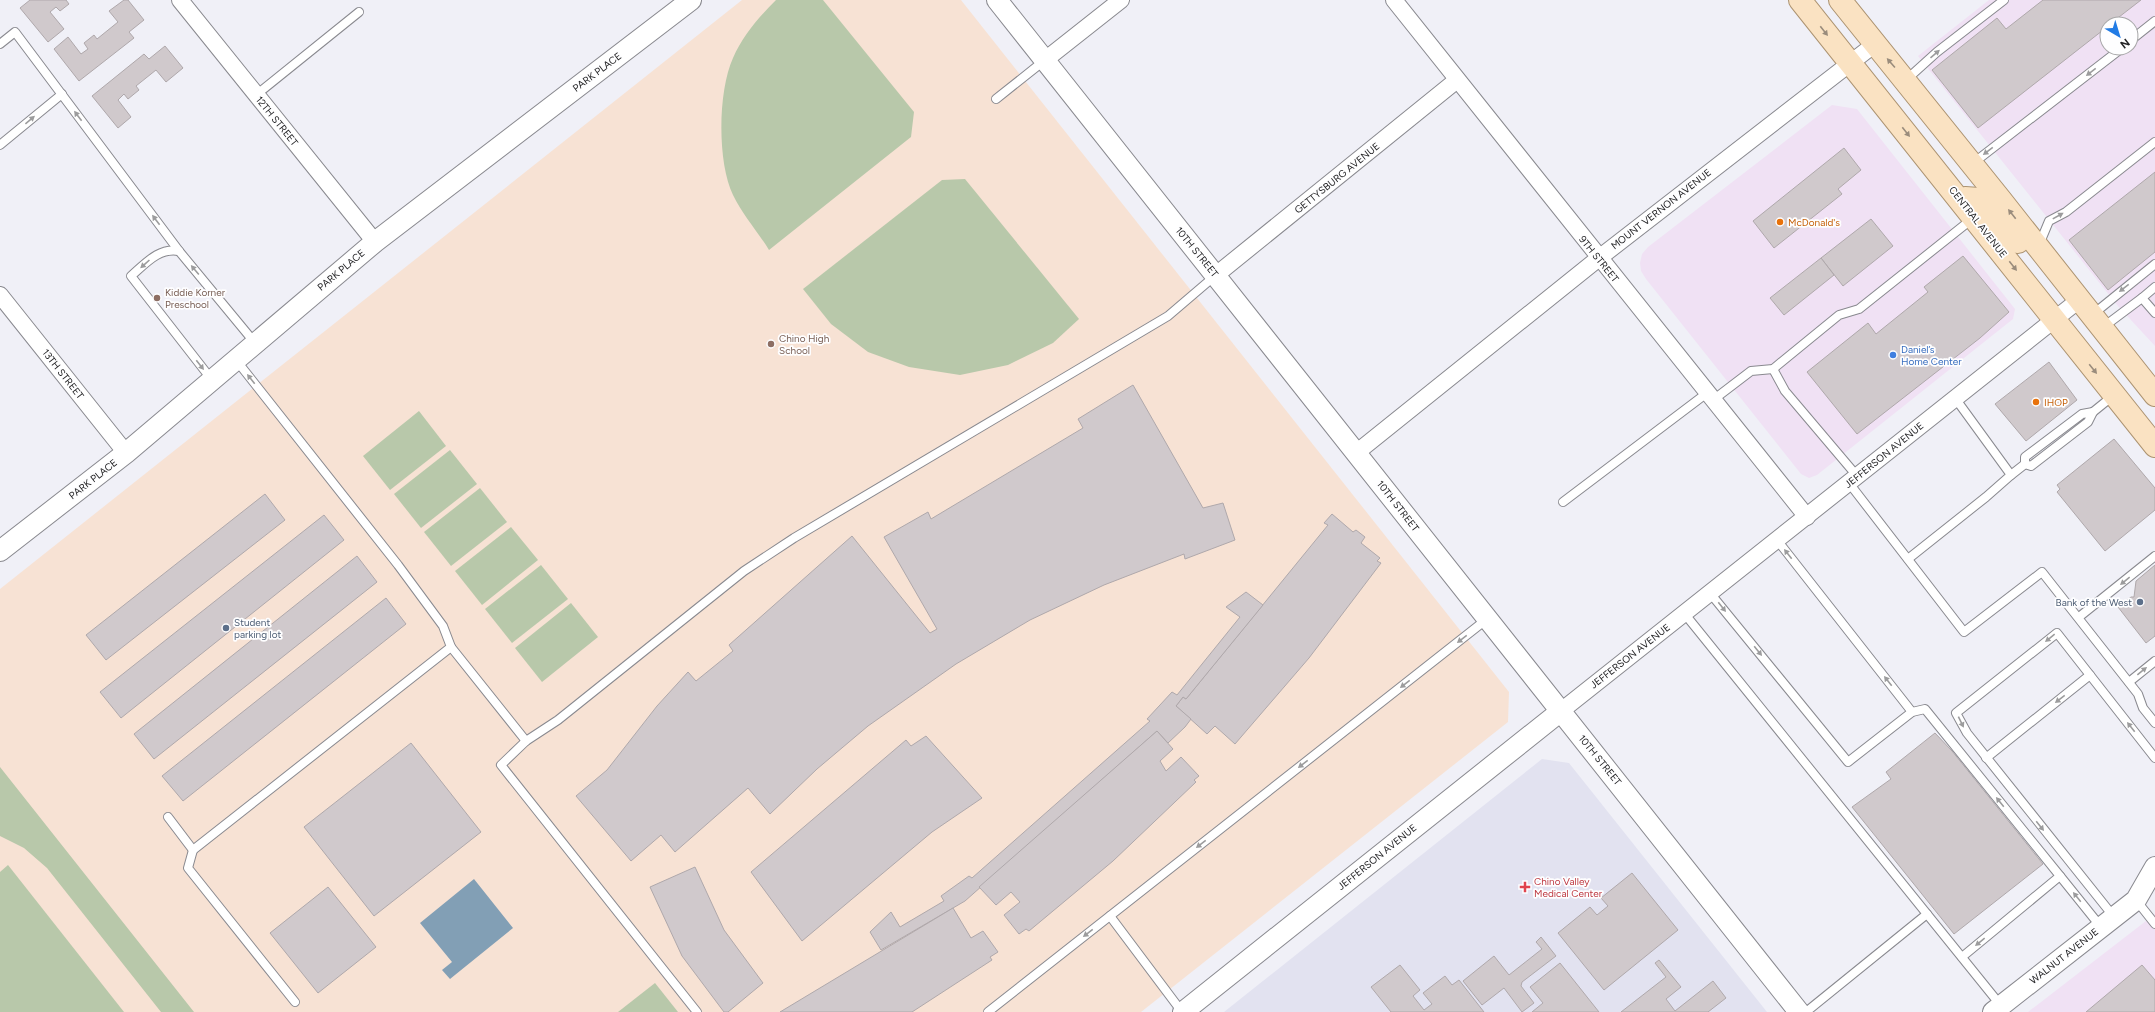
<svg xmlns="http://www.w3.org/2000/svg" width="2155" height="1012" font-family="Figtree,sans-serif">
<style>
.commercial{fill:#f0e1f4;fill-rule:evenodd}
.built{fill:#e2e2f0}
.education{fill:#f7e2d4}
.green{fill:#b8c8aa}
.water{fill:#829fb5}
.building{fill:#d0c9cc;stroke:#afa8ab}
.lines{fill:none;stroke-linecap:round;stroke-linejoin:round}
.service-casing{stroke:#89898f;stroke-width:10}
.minor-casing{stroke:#89898f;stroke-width:18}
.tertiary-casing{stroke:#89898f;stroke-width:22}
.primary-casing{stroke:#ac9371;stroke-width:24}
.service{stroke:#fff;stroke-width:8}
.minor{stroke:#fff;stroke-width:16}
.tertiary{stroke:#fff;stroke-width:20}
.primary{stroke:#fae2c2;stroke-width:22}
.oneway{fill:#9a8c7c}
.oneway2{fill:#9c9c9d}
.food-dot{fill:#e8710a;stroke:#fefeff;stroke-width:1.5}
.education-dot{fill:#8d6e63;stroke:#fefeff;stroke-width:1.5}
.shop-dot{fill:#3f7fe0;stroke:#fefeff;stroke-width:1.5}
.service-dot{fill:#5c6f8a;stroke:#fefeff;stroke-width:1.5}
.health-dot{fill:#e0444e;stroke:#fefeff;stroke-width:1.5}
.labels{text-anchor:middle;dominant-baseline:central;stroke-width:3.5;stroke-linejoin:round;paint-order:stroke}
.street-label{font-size:10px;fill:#242426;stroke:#fefeff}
.food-label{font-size:10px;fill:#c56008;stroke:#fefeff;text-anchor:start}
.education-label{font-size:10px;fill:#785e54;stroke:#fefeff;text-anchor:start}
.shop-label{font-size:10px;fill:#366cbe;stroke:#fefeff;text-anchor:start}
.service-label{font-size:10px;fill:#4e5e75;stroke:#fefeff;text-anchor:end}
.health-label{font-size:10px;fill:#be3a42;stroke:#fefeff;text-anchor:start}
</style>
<rect width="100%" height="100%" fill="#f0f0f7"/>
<g class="commercial">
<path d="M 1989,0 L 2155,0 L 2155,346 L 2118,306 L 1918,56 ZM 2107,24 L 2131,24 L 2131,48 L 2107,48 Z"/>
<path d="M 1832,105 L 1857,109 L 2015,309 L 2013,319 L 1817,475 L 1809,478 L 1801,474 L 1646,279 L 1641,271 L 1640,263 L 1642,254 L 1648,247 Z"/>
<path d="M 2155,914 L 2155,1012 L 2028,1012 Z"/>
</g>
<path class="built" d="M 1542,759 L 1569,763 L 1767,1012 L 1224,1012 Z"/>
<path class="education" d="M 742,0 L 961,0 L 1509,692 L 1508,722 L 1141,1012 L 0,1012 L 0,589 Z"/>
<g class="green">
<path d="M 776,0 L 823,0 L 914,112 L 911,137 L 769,250 C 758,232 742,214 733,195 C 717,162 718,91 733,58 C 743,35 759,17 776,0 Z"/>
<path d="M 965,179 L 1079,319 L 1053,343 L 1008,365 L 960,375 L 909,367 L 868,352 L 831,324 L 803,289 L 942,180 Z"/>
<path d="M 419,411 L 446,446 L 390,490 L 363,456 Z"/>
<path d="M 450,450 L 477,484 L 421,528 L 394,494 Z"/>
<path d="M 480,488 L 507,522 L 451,566 L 424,532 Z"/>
<path d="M 511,527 L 538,560 L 482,605 L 455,571 Z"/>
<path d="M 541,565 L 568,599 L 512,643 L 485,609 Z"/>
<path d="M 571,603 L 598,637 L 542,682 L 515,648 Z"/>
<path d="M 0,767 L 194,1012 L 161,1012 L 47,868 L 24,848 L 0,836 Z"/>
<path d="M 8,865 L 124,1012 L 0,1012 L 0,872 Z"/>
<path d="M 655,983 L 678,1012 L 618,1012 Z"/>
</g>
<path class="water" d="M 474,879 L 513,928 L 450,979 L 442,970 L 452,962 L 420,923 Z"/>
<g class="building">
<path d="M 30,0 L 66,0 L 69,4 L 60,11 L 56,7 L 50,12 L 64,29 L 48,42 L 20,8 Z"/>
<path d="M 124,0 L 128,0 L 144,20 L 129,32 L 134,38 L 79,81 L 54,49 L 68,37 L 81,54 L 88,49 L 84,43 L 94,35 L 97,39 L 118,22 L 109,11 Z"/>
<path d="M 2043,0 L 2141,0 L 2110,24 L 2107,24 L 2107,27 L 1978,128 L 1932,70 L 1997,18 L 2006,29 Z"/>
<path d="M 165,46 L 183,68 L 166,82 L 156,70 L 136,86 L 139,90 L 128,99 L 124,94 L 118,100 L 131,117 L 118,128 L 92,96 L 144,54 L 149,59 Z"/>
<path d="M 1844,148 L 1861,170 L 1838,189 L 1842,194 L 1774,248 L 1753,221 Z"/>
<path d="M 2155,172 L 2155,252 L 2108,290 L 2069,240 Z"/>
<path d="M 1871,219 L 1893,246 L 1843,286 L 1821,258 Z"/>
<path d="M 1963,256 L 2009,312 L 1980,338 L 1857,434 L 1807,372 L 1868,323 L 1876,334 L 1928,292 L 1924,287 Z"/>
<path d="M 1821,258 L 1834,275 L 1784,315 L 1770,298 Z"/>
<path d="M 2049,362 L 2077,400 L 2026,441 L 1995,404 Z"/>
<path d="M 1133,385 L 1203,508 L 1223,503 L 1235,540 L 1185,559 L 1184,554 L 1104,585 L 1030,620 L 956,664 L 868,726 L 817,769 L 770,814 L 748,788 L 675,852 L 661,835 L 631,861 L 576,796 L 607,770 L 657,706 L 688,672 L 696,681 L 733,651 L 729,645 L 852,536 L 930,633 L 937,629 L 884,537 L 928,512 L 931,519 L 1083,428 L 1078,419 Z"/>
<path d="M 2114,439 L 2155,488 L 2155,510 L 2105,551 L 2057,492 L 2060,489 L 2057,485 Z"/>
<path d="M 265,494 L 285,520 L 106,660 L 86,635 Z"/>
<path d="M 1332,514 L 1353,532 L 1356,530 L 1365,537 L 1361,543 L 1380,558 L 1377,561 L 1381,563 L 1309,658 L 1235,744 L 1215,726 L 1207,734 L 1176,706 L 1183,697 L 1186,699 L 1328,525 L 1324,523 Z"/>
<path d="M 324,515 L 344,540 L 121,718 L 100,692 Z"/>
<path d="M 357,556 L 377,582 L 154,759 L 134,734 Z"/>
<path d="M 2155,565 L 2155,636 L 2146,643 L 2118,607 L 2131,597 L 2134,597 L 2136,581 Z"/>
<path d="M 1246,592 L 1263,605 L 1186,699 L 1183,697 L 1176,706 L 1191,719 L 1185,727 L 1168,743 L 1157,731 L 965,901 L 881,950 L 870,932 L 891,912 L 900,927 L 944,901 L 941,896 L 969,876 L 972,878 L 1150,721 L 1147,719 L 1172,692 L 1177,695 L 1240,617 L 1226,607 Z"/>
<path d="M 386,598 L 406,624 L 183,801 L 162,776 Z"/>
<path d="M 1157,731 L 1173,749 L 1160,761 L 1166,771 L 1181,757 L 1199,776 L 1194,780 L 1196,782 L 1113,861 L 1029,931 L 1026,929 L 1019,934 L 1004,915 L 1020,902 L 1011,892 L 996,905 L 979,887 Z"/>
<path d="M 1935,733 L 1952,751 L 2043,864 L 1954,934 L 1852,807 L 1891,779 L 1886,772 Z"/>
<path d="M 926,736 L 982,798 L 932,832 L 802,941 L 751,872 L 906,740 L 911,746 Z"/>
<path d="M 411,743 L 481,832 L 374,916 L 304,827 Z"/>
<path d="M 695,867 L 724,930 L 763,983 L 728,1012 L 724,1012 L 682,956 L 650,887 Z"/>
<path d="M 1632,873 L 1678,930 L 1604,990 L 1558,933 L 1590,907 L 1597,915 L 1608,906 L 1601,898 Z"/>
<path d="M 328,887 L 376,947 L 318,993 L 270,933 Z"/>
<path d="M 953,908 L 971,938 L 983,931 L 998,952 L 990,957 L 992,960 L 912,1012 L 780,1012 Z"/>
<path d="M 1541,937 L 1556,956 L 1522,982 L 1521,986 L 1534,1003 L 1522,1012 L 1504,988 L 1482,1005 L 1463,981 L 1494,956 L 1509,975 L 1542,949 L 1536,942 Z"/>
<path d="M 1659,960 L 1681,987 L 1666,999 L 1675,1011 L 1713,981 L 1726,998 L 1708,1012 L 1621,1012 L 1666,977 L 1655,963 Z"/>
<path d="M 1560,963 L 1599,1012 L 1532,1012 L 1543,1003 L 1530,987 Z"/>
<path d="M 1400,965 L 1420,990 L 1413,996 L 1424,1010 L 1432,1004 L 1423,993 L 1445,976 L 1452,985 L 1459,980 L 1484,1012 L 1391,1012 L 1371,987 Z"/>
<path d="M 2142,965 L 2155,980 L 2155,1012 L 2086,1012 Z"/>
</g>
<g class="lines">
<g class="service-casing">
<g id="service">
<path d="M 2131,40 L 2155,21"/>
<path d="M 0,44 L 15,32 L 179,251 L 255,343"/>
<path d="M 1906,80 L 1937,52 L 2004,0"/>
<path d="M 256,95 L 359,12"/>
<path d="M 996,99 L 1045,60"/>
<path d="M 0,145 L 62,94"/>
<path d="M 1972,164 L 2122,48"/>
<path d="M 2039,245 L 2049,221 L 2066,212 L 2155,142"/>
<path d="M 179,251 C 159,247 145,264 131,276 L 212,380"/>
<path d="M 2142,298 L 2155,287"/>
<path d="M 2092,315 L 2155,264"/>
<path d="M 2102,328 L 2142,298 L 2155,313"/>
<path d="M 1773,369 L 1785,391 L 1857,476"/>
<path d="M 1713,400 L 1751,371 L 1773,369 L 1839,315 L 1859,309 L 1972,219"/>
<path d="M 2093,412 L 2088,422 L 2031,466 L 2025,464 L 2025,457 L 2082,414 Z"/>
<path d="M 2093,412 L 2114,395"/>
<path d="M 2011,475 L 2025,464"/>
<path d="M 1849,483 L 1964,632 L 2042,572 L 2138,694 L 2143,708 L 2155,723"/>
<path d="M 1563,502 L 1707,393"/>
<path d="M 1777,540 L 1912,712"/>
<path d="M 1908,559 L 1986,497 L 2011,475 L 1955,398"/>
<path d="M 1710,593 L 1848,762 L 1912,712 L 1925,709 L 2060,876"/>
<path d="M 1684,613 L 2002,1007"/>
<path d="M 2079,617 L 2155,556"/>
<path d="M 451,647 L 526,741"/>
<path d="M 2129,682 L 2155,661"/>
<path d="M 1986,758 L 2090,675"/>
<path d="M 168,817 L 193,850 L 451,647 L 443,626 L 398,565 L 236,360"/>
<path d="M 193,850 L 188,868 L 295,1002"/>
<path d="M 2136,900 L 2155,924"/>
<path d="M 1110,916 L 1182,1012"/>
<path d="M 2114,917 L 1967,733 L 1956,713 L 2057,633 L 2155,758"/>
<path d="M 1962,957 L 2060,876 L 2101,927"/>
<path d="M 697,1012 L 501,765 L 526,741 L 558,720 L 744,571 L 794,538 L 1168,316 L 1216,275"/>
<path d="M 988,1012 L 1487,619"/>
<path d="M 1806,1012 L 1927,914"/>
</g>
</g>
<g class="minor-casing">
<g id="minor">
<path d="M 180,0 L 375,242"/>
<path d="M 1394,0 L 1807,517"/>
<path d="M 1045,60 L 1121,0"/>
<path d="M 1216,275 L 1457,80"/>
<path d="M 0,295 L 126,453"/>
<path d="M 1356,453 L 1599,258 L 1875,44"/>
<path d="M 1561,711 L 2079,300"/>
</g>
</g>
<g class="tertiary-casing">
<g id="tertiary">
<path d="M 997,0 L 1799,1012"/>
<path d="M 0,551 L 126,453 L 375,242 L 691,0"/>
<path d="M 1183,1012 L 1561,711"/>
<path d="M 1993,1012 L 2136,900 L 2155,867"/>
</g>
</g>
<g class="primary-casing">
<g id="primary">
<path d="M 1800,0 L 2155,446"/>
<path d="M 1840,0 L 2000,199 L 2155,395"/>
<path d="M 1965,198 L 1979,199 L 2018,242"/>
</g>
</g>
<use href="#service" class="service"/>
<use href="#minor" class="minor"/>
<use href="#tertiary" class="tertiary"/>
<use href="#primary" class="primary"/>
</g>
<defs><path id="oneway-solid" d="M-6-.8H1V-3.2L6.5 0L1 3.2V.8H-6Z"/></defs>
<g class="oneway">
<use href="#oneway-solid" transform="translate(1824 31) rotate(52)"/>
<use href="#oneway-solid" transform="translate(1891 63) rotate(-131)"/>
<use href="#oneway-solid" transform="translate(1906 132) rotate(52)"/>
<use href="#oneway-solid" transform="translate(2012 214) rotate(-128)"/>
<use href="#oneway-solid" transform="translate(2013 266) rotate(52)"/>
<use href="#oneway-solid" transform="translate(2093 369) rotate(51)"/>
</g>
<g class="oneway2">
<use href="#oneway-solid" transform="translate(1935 54) rotate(-41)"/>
<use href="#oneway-solid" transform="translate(2091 72) rotate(142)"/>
<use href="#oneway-solid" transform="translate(78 116) rotate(-127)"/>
<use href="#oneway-solid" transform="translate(30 120) rotate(-40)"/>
<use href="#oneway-solid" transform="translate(1988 151) rotate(143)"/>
<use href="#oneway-solid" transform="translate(2058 216) rotate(-29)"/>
<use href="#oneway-solid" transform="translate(156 220) rotate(-127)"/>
<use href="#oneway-solid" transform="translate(145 264) rotate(138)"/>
<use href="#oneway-solid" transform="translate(195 270) rotate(-130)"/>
<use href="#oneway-solid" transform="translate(2124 288) rotate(142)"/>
<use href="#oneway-solid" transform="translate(200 365) rotate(52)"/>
<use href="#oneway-solid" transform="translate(251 379) rotate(-128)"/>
<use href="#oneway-solid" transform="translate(1788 554) rotate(-128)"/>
<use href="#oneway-solid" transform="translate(2125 581) rotate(141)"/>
<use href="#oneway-solid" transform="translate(1722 607) rotate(52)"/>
<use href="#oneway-solid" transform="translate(2050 638) rotate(141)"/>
<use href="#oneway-solid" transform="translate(1462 639) rotate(142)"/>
<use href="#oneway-solid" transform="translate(1758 651) rotate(51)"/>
<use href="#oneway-solid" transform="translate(2142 671) rotate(-39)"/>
<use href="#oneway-solid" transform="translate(1888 681) rotate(-128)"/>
<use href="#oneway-solid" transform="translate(1405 684) rotate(142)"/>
<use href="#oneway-solid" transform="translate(2060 699) rotate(142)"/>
<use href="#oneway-solid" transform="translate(1961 722) rotate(64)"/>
<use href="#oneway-solid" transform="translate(2131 727) rotate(-128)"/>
<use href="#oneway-solid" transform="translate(1303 764) rotate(142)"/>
<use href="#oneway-solid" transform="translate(2000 802) rotate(-129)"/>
<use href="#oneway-solid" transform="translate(2040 826) rotate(51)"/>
<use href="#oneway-solid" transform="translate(1201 844) rotate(142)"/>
<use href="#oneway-solid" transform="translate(2077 897) rotate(-129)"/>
<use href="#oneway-solid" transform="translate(1088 933) rotate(142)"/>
<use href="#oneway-solid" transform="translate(1980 942) rotate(141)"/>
</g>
<g class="food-dot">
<circle cx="1780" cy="222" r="4"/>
<circle cx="2036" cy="402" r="4"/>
</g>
<g class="education-dot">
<circle cx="157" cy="298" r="4"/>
<circle cx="771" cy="344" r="4"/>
</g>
<circle class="shop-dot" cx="1893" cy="355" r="4"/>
<g class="service-dot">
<circle cx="2140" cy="602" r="4"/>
<circle cx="226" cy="628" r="4"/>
</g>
<path class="health-dot" d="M1523 881h4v4h4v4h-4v4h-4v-4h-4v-4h4z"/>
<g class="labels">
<g class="street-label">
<text transform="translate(597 72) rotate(-37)">PARK PLACE</text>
<text transform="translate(277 121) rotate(51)">12TH STREET</text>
<text transform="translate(1337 178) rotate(-39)">GETTYSBURG AVENUE</text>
<text transform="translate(1661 209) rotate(-38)">MOUNT VERNON AVENUE</text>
<text transform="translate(1978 222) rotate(52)">CENTRAL AVENUE</text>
<text transform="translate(1197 252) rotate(51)">10TH STREET</text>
<text transform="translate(1599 259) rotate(51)">9TH STREET</text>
<text transform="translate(341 270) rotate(-40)">PARK PLACE</text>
<text transform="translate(63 374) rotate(52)">13TH STREET</text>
<text transform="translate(1884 455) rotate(-39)">JEFFERSON AVENUE</text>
<text transform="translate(93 479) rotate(-38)">PARK PLACE</text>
<text transform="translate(1398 506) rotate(52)">10TH STREET</text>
<text transform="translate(1630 656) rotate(-38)">JEFFERSON AVENUE</text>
<text transform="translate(1600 760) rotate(51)">10TH STREET</text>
<text transform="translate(1377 857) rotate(-39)">JEFFERSON AVENUE</text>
<text transform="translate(2064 956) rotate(-38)">WALNUT AVENUE</text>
</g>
<g class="food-label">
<text x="1788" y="222">McDonald's</text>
<text x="2044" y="402">IHOP</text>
</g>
<g class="education-label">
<text x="165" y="292">Kiddie Korner<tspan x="165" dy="12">Preschool</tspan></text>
<text x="779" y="338">Chino High<tspan x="779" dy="12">School</tspan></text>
</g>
<g class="shop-label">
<text x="1901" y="349">Daniel’s<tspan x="1901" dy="12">Home Center</tspan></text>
</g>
<g class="service-label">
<text x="2132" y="602">Bank of the West</text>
<text x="234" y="622" text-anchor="start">Student<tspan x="234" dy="12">parking lot</tspan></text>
</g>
<g class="health-label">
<text x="1534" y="881">Chino Valley<tspan x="1534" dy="12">Medical Center</tspan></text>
</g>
</g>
<g transform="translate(2119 36) rotate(142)"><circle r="19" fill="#fefeff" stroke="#a7a7a8"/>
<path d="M0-3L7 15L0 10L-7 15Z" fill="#217be5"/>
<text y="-6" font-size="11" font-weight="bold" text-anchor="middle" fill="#242426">N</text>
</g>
</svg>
